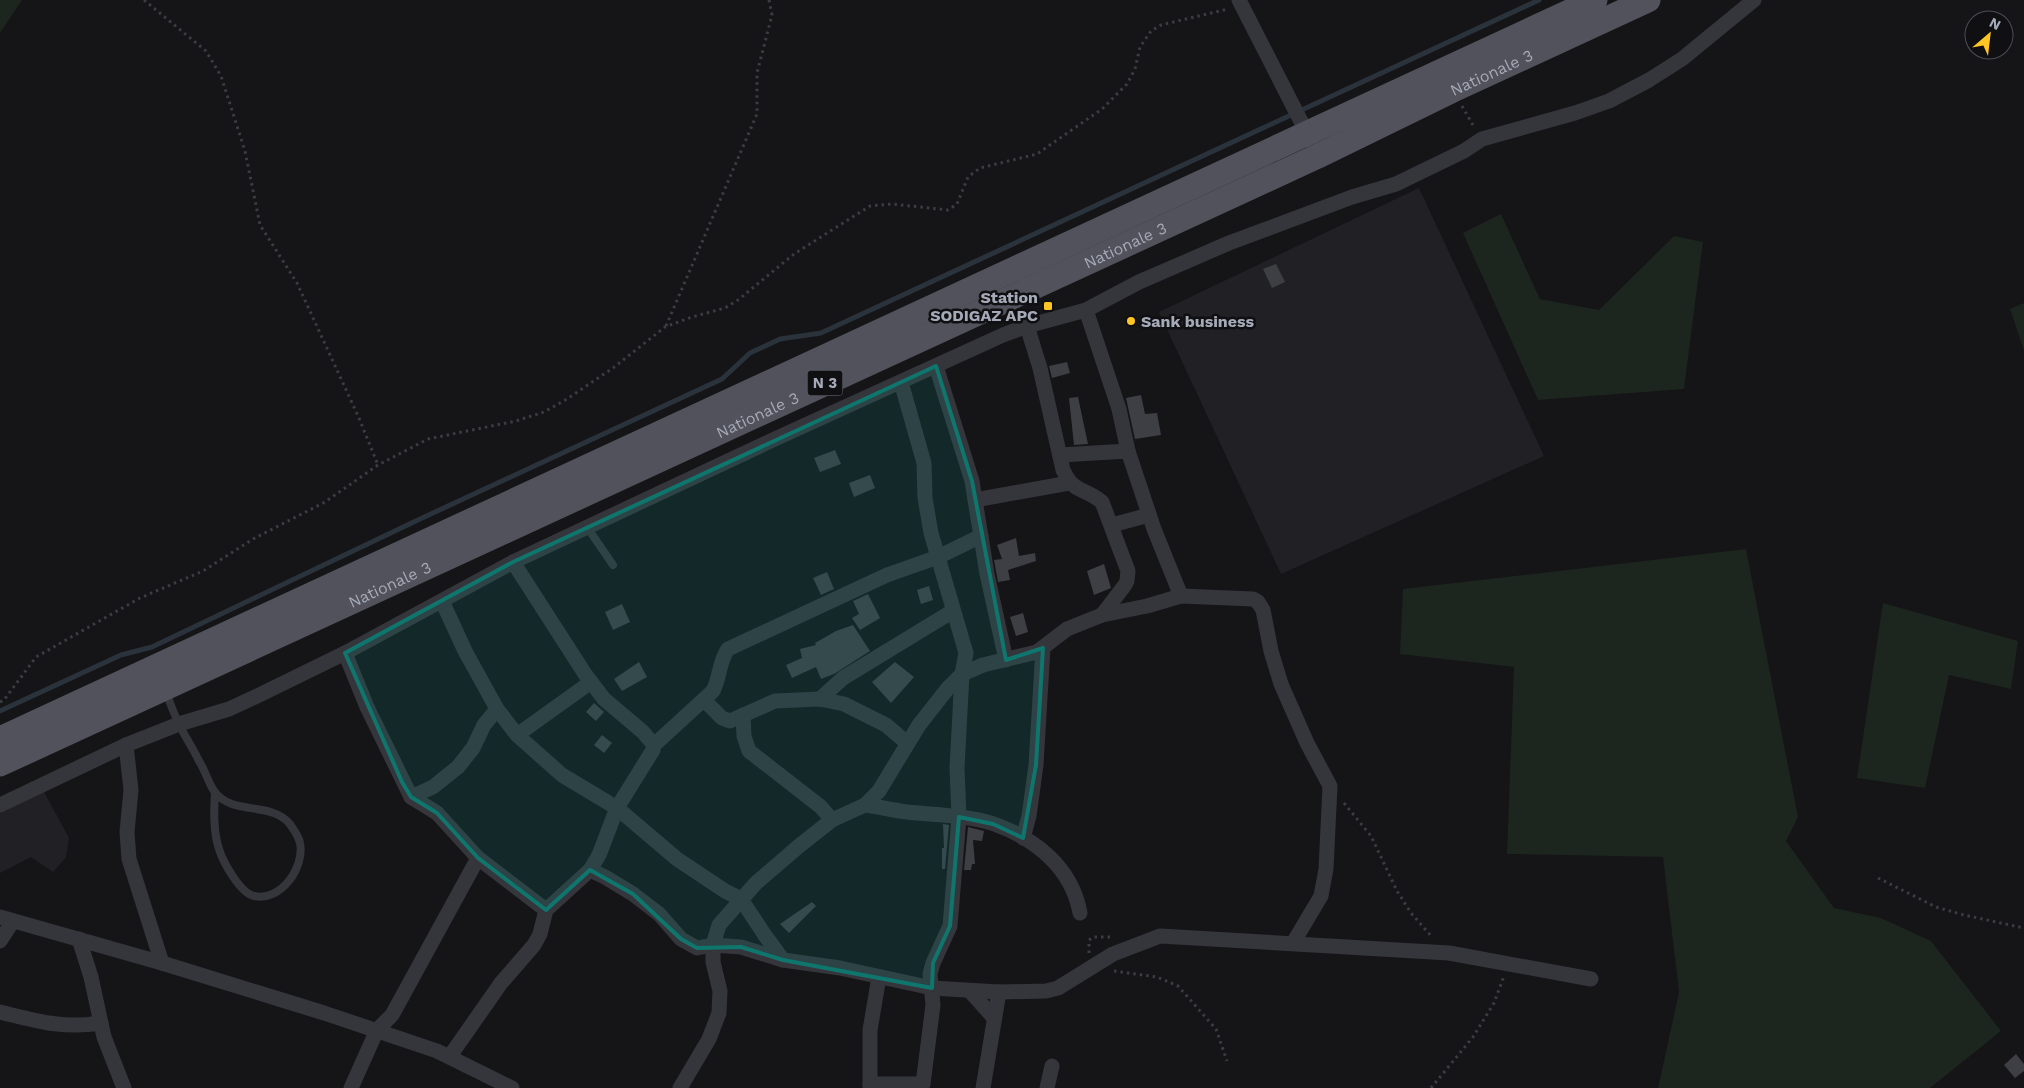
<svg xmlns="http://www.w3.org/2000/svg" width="2024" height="1088" font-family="'Work Sans',sans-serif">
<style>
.built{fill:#212024}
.green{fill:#1c251e}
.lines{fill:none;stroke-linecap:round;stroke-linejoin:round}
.stream{stroke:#2a323b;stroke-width:5}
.building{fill:#3e3f44}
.path{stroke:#3b3d43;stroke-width:3;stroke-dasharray:2.5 4;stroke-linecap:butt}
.lane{stroke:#35363c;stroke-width:8}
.street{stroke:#35363c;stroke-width:15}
.primary{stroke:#51525b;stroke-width:25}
.marked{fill:#0f766e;fill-opacity:0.2;stroke:#0f766e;stroke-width:4;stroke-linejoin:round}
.poi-dot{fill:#ffc524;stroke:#100f12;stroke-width:2}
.labels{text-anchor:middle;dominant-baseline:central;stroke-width:5;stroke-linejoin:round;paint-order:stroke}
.shield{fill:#100f12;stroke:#787c86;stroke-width:1}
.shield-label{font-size:15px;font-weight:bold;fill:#a5aab8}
.street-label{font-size:16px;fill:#a5aab8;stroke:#100f12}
.poi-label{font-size:16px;font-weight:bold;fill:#a5aab8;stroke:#100f12;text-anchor:end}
</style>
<rect width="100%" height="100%" fill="#151417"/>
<g class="built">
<path d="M 1419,188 L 1544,456 L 1281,574 L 1159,312 Z"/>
<path d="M 42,788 L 69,838 L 66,857 L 53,872 L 31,857 L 0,873 L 0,808 Z"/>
</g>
<g class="green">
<path d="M 0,0 L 22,0 L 0,33 Z"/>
<path d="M 1501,214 L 1540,299 L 1599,310 L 1674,236 L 1703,242 L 1684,389 L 1538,400 L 1463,233 Z"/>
<path d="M 2024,303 L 2024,351 L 2010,309 Z"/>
<path d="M 1746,549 L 1798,817 L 1786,841 L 1834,908 L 1881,918 L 1931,941 L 2001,1031 L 1930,1088 L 1658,1088 L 1679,992 L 1663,857 L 1507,854 L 1514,667 L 1400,654 L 1403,589 Z"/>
<path d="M 1883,603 L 2018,641 L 2011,689 L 1949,675 L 1925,788 L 1857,778 Z"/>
</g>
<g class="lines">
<path class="stream" d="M 0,711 L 121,655 L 152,647 L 420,519 L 722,379 L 750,353 L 780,339 L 821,333 L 1539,0"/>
</g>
<g class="building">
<path d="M 1276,264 L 1285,282 L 1272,288 L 1263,269 Z"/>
<path d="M 1067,362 L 1070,373 L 1052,378 L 1049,366 Z"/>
<path d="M 1141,395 L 1145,414 L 1157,413 L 1161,435 L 1135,439 L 1126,398 Z"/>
<path d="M 1078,397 L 1088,444 L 1074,445 L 1069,398 Z"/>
<path d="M 835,450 L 841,464 L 820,472 L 814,458 Z"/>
<path d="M 870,475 L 875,488 L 854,497 L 849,483 Z"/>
<path d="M 1016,538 L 1019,556 L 1035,553 L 1036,561 L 1008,570 L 1010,580 L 998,582 L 994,560 L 1002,559 L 997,545 Z"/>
<path d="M 1104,564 L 1111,588 L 1094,595 L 1087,571 Z"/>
<path d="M 827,572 L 834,589 L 821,595 L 813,578 Z"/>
<path d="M 929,586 L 933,600 L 921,604 L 917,590 Z"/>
<path d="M 868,594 L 880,618 L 860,630 L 852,618 L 859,614 L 853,601 Z"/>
<path d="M 622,604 L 630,622 L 613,630 L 605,612 Z"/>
<path d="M 1023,613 L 1028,632 L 1016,636 L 1010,617 Z"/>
<path d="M 853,625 L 870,651 L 834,674 L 821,679 L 816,667 L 792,678 L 786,665 L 802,658 L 800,649 L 816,645 L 815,643 L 836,631 Z"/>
<path d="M 639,662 L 647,677 L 622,691 L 614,679 Z"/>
<path d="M 895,662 L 914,677 L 891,703 L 872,682 Z"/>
<path d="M 594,703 L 604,712 L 596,721 L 586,712 Z"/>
<path d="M 602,735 L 612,743 L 604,753 L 594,745 Z"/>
<path d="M 943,824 L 949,825 L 945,869 L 942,869 L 942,848 L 944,848 Z"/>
<path d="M 968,827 L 984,831 L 982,841 L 973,840 L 975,864 L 972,864 L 971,870 L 964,870 Z"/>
<path d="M 812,902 L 816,906 L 789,933 L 780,924 Z"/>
<path d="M 2016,1054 L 2024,1064 L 2024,1071 L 2015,1078 L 2004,1065 Z"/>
</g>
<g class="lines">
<g class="path">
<path d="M 144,0 L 206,51 L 221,76 L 245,151 L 260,225 L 297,283 L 359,418 L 378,465"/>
<path d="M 1462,106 L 1474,127"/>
<path d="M 666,326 L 757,114 L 757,73 L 772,15 L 769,0"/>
<path d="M 0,702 L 4,700 L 36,657 L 140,598 L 203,571 L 253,539 L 325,502 L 378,465 L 428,439 L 516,421 L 544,412 L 567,399 L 613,368 L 665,327 L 692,317 L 725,308 L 738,300 L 794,254 L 870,206 L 892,204 L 948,210 L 957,204 L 968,177 L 980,168 L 1037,154 L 1102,109 L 1127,84 L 1135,69 L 1140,47 L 1151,31 L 1161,25 L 1228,9"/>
<path d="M 1344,803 L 1371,836 L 1397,891 L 1411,913 L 1432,937"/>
<path d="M 1878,878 L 1936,907 L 1964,915 L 2024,928"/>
<path d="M 1089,953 L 1089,940 L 1093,937 L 1113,937"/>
<path d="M 1114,971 L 1157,977 L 1178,986 L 1216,1029 L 1227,1061"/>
<path d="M 1431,1088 L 1473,1037 L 1494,1003 L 1504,976"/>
</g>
<g class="lane">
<path d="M 587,527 L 613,565"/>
<path d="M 166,692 C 170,703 174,714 179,724 C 185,737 193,748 199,761 C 205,770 208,782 214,791 C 232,816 269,801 289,823 C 292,827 299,837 300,843 C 305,867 281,902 254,896 C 240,893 223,862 219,849 C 213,831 214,810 215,792"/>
</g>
<g class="street">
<path d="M 1239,0 L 1311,141"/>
<path d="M 1086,310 L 1119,409 L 1128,451 L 1154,529 L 1181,596"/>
<path d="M 1027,326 L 1040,368 L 1063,470 C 1074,494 1084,487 1102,502 L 1128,571 L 1127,581 L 1125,585 L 1102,615"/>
<path d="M 936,366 L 972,481 L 987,574 L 1006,660"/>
<path d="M 1060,455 L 1128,451"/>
<path d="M 975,500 L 1069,483"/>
<path d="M 1112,525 L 1149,515"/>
<path d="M 442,601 L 465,651 L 497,709 L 517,735 L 562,775 L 617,808 L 677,859 L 725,891 L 741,899 L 764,934 L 783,960"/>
<path d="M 345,653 L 367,707 L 411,797 L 437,813 L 478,858 L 546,910"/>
<path d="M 820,699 L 843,678 L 953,611"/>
<path d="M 704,700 L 722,718 L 730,721 L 775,701 L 820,699 L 844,704 L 886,725 L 907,743"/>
<path d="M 743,715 L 744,736 L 749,751 L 821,807 L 832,820"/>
<path d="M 517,735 L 591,682"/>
<path d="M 126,745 L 131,790 L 127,832 L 129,859 L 162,963"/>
<path d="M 654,745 L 713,691 C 720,678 719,661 728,649 L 887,575 L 938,557 L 981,536"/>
<path d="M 411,797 L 433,787 L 458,767 L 473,748 L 484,725 L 497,709"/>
<path d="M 0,805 L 126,745 L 179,724 L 229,709 L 255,697 L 345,653 L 513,562 L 777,438 L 1003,335 L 1027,326 L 1086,310 L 1139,282 L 1229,243 L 1352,197 L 1396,184 L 1464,151 L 1482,139 L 1575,113 L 1609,101 L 1649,80 L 1682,59 L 1754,0"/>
<path d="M 865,805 C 879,807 893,810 907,812 C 935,815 967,815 994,824 C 1036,839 1072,868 1080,913"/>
<path d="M 1023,838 L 1029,816 L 1036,765 L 1043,648"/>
<path d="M 590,870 L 605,877 L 633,894 L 659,914 L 681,939 L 697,948 L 713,945 L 741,947 L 783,960 L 840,968 L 932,988 L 999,992 L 1046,991 L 1058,988 L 1113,954 L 1160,936 L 1449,953 L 1591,979"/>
<path d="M 0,917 L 162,963 L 324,1013 L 437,1051 L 512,1088"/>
<path d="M 79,939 L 91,977 L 104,1037 L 124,1088"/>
<path d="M 0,941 L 13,921"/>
<path d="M 970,991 L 994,1018"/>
<path d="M 0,1012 C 37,1021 63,1029 101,1023"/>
<path d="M 450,1056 L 501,983 L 534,945 L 540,934 L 546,910 L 590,870 L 599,855 L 617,808 L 653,750 L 654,745 L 643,732 L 604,699 L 585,674 L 513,562"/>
<path d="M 870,1084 L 923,1084 L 933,1005 L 930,974 L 933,963 L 950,926 L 959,817 L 957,768 L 962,674 L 966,653 L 931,533 L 925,498 L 924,463 L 901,382"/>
<path d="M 351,1088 L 377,1030 L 392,1015 L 478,858"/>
<path d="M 680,1088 L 709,1039 L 719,1013 L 720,991 L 713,962 L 713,945 L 719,925 L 756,883 L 799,846 L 832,820 L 865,805 L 879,791 L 919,725 L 948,688 L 962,674 L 983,665 L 1037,652 L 1067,629 L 1102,615 L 1147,606 L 1181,596 L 1253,599 L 1258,602 L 1263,610 L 1271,651 L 1281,684 L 1307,743 L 1330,786 L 1326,869 L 1321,896 L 1293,943"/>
<path d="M 870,1088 L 870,1030 L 879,977"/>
<path d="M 983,1088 L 999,992"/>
<path d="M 1047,1088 L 1052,1066"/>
</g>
<g class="primary">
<path d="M 0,739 L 1595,0"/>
<path id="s1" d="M 0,764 L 1318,156 L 1453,90 L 1648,0"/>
</g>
</g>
<path class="marked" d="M 936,366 L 972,481 L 1006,660 L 1043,648 L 1036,765 L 1023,838 L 993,824 L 959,817 L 950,926 L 933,963 L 932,988 L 783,960 L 741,947 L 697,948 L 681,939 L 633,894 L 590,870 L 546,910 L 478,858 L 437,813 L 411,797 L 402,782 L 345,653 L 513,562 Z"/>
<g class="poi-dot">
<rect x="1043" y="301" width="10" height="10" rx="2.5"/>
<circle cx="1131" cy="321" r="5"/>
</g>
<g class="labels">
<rect class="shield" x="807.5" y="370.5" width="35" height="25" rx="4"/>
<g class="shield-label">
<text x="825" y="383">N 3</text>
</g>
<g class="street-label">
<text stroke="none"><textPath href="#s1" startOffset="1644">Nationale 3</textPath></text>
<text stroke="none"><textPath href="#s1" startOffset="1239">Nationale 3</textPath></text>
<text stroke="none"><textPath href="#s1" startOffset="834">Nationale 3</textPath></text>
<text stroke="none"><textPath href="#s1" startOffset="429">Nationale 3</textPath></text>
</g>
<g class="poi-label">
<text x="1038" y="297">Station<tspan x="1038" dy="18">SODIGAZ APC</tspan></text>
<text x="1141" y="321" text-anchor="start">Sank business</text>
</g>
</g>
<g transform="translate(1989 35) rotate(28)"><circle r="24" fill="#100f12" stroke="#4c4d54"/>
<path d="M0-4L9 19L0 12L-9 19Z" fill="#ffc524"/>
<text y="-8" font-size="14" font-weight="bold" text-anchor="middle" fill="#a5aab8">N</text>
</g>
</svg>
